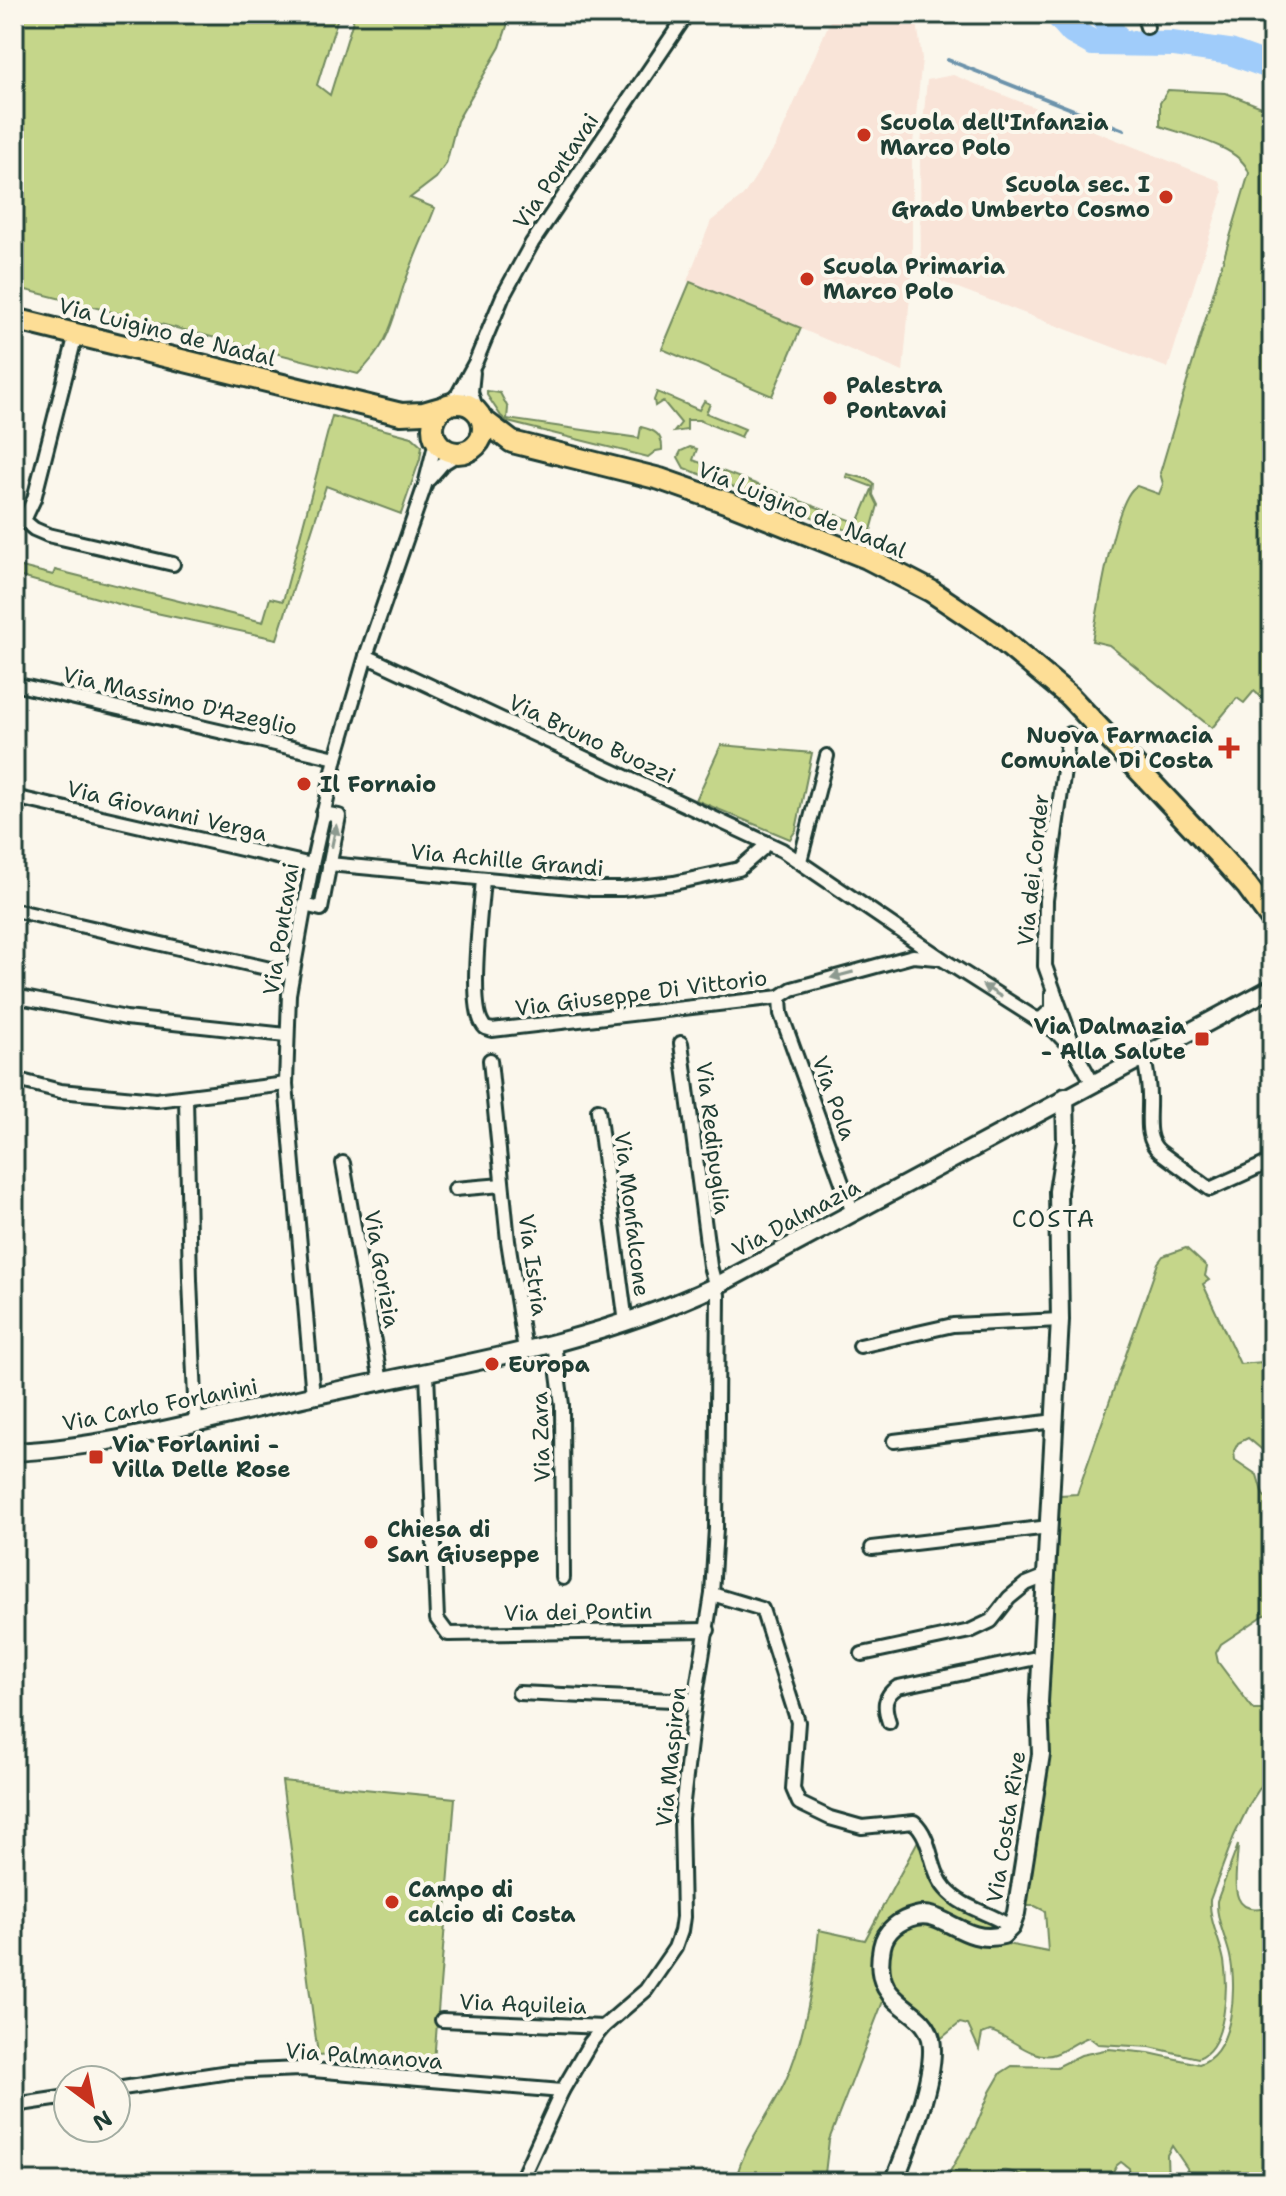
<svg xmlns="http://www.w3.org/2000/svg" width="1286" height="2196" font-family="'Shantell Sans',sans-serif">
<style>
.built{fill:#f9e4d8}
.green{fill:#c5d68a;stroke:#728a5f;stroke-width:2}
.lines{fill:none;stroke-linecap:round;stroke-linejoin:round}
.stream{stroke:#6c93ab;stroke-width:4}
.river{stroke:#a0ccfa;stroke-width:26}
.minor-casing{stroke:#1f3d34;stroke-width:18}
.tertiary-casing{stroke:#1f3d34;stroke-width:22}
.primary-casing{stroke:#1f3d34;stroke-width:26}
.minor{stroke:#fbf7ec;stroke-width:12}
.tertiary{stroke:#fbf7ec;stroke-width:16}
.primary{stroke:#fdde96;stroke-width:20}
.oneway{fill:#8d9a90}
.poi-dot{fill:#c8321e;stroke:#fbf7ec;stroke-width:3}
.labels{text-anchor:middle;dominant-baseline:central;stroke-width:8;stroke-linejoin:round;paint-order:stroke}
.poi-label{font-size:22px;font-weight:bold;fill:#1f3d34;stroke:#fbf7ec;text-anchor:start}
.street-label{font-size:22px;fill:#1f3d34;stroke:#fbf7ec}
.neighbourhood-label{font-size:24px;letter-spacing:2px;fill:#1f3d34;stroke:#fbf7ec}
</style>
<rect width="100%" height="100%" fill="#fbf7ec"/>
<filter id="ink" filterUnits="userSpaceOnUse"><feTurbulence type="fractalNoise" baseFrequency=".0125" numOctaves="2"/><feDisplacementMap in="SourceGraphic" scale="16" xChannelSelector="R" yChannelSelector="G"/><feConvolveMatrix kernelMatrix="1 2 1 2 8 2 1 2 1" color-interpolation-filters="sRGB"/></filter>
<g filter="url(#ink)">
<g class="built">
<path d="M 833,14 L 916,14 L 922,59 L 912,153 L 912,274 L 903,372 L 687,281 L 711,221 L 743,196 L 776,145 Z"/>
<path d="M 953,75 L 1220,181 L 1223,193 L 1168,368 L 921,274 L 920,156 L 927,80 Z"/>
</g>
<g class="green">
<path d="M 14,14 L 339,14 L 317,85 L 330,95 L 355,14 L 511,14 L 500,47 L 457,121 L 446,164 L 436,178 L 410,198 L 435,208 C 425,234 413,259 404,285 C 391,325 390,343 358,374 L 14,287 Z"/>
<path d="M 1168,90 L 1226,93 L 1272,111 L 1272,707 L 1254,691 L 1244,703 L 1237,698 L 1212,728 L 1109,645 L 1092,641 C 1098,614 1114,495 1137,486 L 1159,494 L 1163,484 L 1160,473 L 1249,173 C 1241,146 1185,135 1160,126 L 1160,103 Z"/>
<path d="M 690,282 L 801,328 L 772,396 L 662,349 Z"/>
<path d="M 487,391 L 500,393 L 508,408 L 507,419 L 639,438 L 641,427 C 655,430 663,435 662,450 L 656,451 L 648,457 L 508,422 L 501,416 L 487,395 Z"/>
<path d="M 657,392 L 699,410 L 704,401 L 710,404 L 706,413 L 745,429 L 741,437 L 699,420 L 687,420 L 687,430 L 674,432 L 681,423 L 663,401 L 655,406 L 654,400 Z"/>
<path d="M 332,416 L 412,437 L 422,446 L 420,459 L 401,514 L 326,486 L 277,639 L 133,608 L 14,575 L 14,565 L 53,575 L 55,570 L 263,622 L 270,598 L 283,601 Z"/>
<path d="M 690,447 L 697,449 L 693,460 L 858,523 L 873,487 L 846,477 L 847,474 L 867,479 L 874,484 L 873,495 L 878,505 L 870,534 L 865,537 L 684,468 L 678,457 L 681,451 Z"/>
<path d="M 721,745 L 812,753 L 796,830 L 790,839 L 696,800 Z"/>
<path d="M 1186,1248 L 1207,1267 L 1205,1276 L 1209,1280 L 1203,1284 L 1240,1364 L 1263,1362 L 1268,1371 L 1272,1369 L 1272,1458 L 1248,1438 L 1238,1443 L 1234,1451 L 1235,1460 L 1257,1475 L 1263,1495 L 1272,1503 L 1272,1610 L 1221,1644 L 1216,1653 L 1218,1662 L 1254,1710 L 1262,1710 L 1272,1705 L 1272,1769 L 1249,1805 L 1234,1836 L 1210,1900 C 1209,1921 1220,1940 1224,1961 C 1228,1986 1227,2048 1198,2058 L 1150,2047 L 1098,2044 L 1089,2037 C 1076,2041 1067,2050 1055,2054 C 1033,2062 1009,2035 990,2031 L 982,2034 L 979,2049 L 968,2025 L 960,2023 L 938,2041 L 887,1979 C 889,1946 888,1939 916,1920 L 991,1941 L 1048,1952 L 1045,1911 L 1035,1906 L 1021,1906 L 1045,1764 L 1060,1495 L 1077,1494 L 1158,1263 L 1163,1256 Z"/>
<path d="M 282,1781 L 455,1798 L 433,2074 L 342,2063 L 333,2054 L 318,2055 Z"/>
<path d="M 920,1837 C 936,1882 941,1909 992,1921 L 990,1927 L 976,1928 L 958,1922 L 891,1921 L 885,1996 L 829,2140 L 824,2182 L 735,2182 C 745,2141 768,2119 785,2082 C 804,2042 815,1975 819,1930 L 865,1940 Z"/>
<path d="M 1238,1845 C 1237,1874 1224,1922 1272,1905 L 1272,2182 L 1189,2182 L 1187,2168 L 1172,2146 L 1167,2155 L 1168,2182 L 1131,2182 L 1129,2168 L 1121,2162 L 1116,2166 L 1109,2179 L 1103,2182 C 1087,2182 1049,2186 1036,2182 C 1019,2177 1012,2166 993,2173 L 987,2182 L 944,2182 L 976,2126 L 990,2092 L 1001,2073 L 1012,2066 L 1057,2067 L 1081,2055 L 1109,2049 L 1149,2053 L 1199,2064 C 1234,2053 1237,1987 1230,1956 C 1226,1938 1216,1920 1217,1901 Z"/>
</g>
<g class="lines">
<path class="stream" d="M 948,60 L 1124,130"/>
<g class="river">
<path d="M 1057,14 L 1073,32 L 1093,43 L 1173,44 L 1230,52 L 1272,67"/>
<path d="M 1101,14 L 1120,43"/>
</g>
<g class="minor-casing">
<g id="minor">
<path d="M 1143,14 L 1147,27"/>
<path d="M 473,372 L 471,392 L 477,411"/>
<path d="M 448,405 L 458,394 L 476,361 L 503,296 L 532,243 L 687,14"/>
<path d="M 429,479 L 442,464 L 458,454"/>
<path d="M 22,519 L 34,529 L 48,535 L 173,564"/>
<path d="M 14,524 L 26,516 L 34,499 L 76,334"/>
<path d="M 366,656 L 782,850 L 945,961 L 1055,1031 L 1076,1053 L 1092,1082"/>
<path d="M 14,684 L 336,758"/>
<path d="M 1069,734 L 1046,900 L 1045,966 L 1073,1044"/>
<path d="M 14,797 L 312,865"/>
<path d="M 800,861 L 827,756"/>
<path d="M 329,864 L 592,889 L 622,889 L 674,883 L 739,869 L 762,849 L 765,842"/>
<path d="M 483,879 C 481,908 469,1001 482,1023 C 485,1029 486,1028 492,1030 L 780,997 L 792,989 L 913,956 L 937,958"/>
<path d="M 304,905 L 321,909 L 339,816 L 323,813"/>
<path d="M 14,910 L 292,974"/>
<path d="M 14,996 L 126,1018 L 286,1035"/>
<path d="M 780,997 L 781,1014 L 853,1213"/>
<path d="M 1036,1019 L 1042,1018 L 1052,1009 L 1052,993"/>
<path d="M 1144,1056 C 1146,1069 1149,1083 1149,1096 C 1150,1116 1144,1139 1160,1152 L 1210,1189 L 1272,1161"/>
<path d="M 490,1060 L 508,1241 L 525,1350"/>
<path d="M 14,1079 L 60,1091 L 156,1100 L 286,1084"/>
<path d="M 186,1098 L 190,1280 L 196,1422"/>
<path d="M 598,1110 L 626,1323"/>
<path d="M 343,1163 L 381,1382"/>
<path d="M 455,1189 L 502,1185"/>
<path d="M 554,1343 L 562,1405 L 563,1578"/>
<path d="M 860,1346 L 953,1325 L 1060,1320"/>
<path d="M 427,1373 L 437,1619 L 448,1634 L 708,1630"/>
<path d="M 313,1396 L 286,1084 L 289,994 L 312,865 L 336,758 L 366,656 L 425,485 L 436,441"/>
<path d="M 894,1441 L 1055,1421"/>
<path d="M 872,1548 L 1049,1527"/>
<path d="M 712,1594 L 762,1609 L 798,1722 L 793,1789 L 799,1803 L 830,1818 L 862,1827 L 914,1822 C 933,1839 929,1870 946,1889 C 963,1909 990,1912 1011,1927"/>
<path d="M 862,1654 L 970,1631 L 991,1621 L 1009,1598 L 1026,1584 L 1046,1576"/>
<path d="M 519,1693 L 695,1701"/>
<path d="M 889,1722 C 884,1707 883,1696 898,1687 L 1041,1657"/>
<path d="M 442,2020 L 603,2027"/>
<path d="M 116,2089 L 229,2072 L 301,2069 L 562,2091"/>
<path d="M 14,2105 L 68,2097"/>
<path d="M 520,2182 L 562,2091 L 590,2043 L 603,2027 L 646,1990 L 675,1948 L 681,1931 L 683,1917 L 681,1818 L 695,1701 L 712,1594 L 716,1528 L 718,1295 L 710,1266 L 681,1043"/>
</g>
</g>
<g class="tertiary-casing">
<g id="tertiary">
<path d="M 14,1452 C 115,1447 214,1417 312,1396 C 448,1366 589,1346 716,1286 L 1272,988"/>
<path d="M 894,2182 C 907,2149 938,2073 931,2039 C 923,2003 870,2009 882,1947 C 885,1930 900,1920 916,1916 C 943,1909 965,1946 1003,1935 L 1011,1927 L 1016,1913 L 1041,1754 L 1039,1702 L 1060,1320 L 1058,1191 L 1066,1141 L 1065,1097"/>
</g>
</g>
<g class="primary-casing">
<g id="primary">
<path d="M 14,319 L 401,414 L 423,413 L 444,407"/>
<circle cx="458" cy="428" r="25"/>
<path d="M 483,420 L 512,442 L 660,479 L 734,505 L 867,558 L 931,591 L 992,632 L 1069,696 L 1220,856 L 1247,886 L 1272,920"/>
</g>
</g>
<use href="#minor" class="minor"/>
<use href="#tertiary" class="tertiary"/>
<use href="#primary" class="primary"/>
</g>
<defs><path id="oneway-solid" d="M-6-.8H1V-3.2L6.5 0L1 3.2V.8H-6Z" transform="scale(2)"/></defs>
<g class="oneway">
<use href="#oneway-solid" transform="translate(334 836) rotate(-78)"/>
<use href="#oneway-solid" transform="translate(842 975) rotate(165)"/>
<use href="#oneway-solid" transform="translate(992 991) rotate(-148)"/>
</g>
</g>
<g class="poi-dot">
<circle cx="864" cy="135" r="8"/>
<circle cx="1166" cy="197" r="8"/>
<circle cx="807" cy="279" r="8"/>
<circle cx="830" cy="398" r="8"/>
<path d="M1225 736h8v8h8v8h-8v8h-8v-8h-8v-8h8z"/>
<circle cx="304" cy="784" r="8"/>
<rect x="1194" y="1031" width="16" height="16" rx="4"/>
<circle cx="492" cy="1364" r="8"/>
<rect x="88" y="1449" width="16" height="16" rx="4"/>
<circle cx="371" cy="1542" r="8"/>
<circle cx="392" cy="1902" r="8"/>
</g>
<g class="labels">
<g class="poi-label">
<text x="880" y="122">Scuola dell'Infanzia<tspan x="880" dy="25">Marco Polo</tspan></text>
<text x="1150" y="184" text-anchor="end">Scuola sec. I<tspan x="1150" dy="25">Grado Umberto Cosmo</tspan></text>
<text x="823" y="266">Scuola Primaria<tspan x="823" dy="25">Marco Polo</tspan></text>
<text x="846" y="385">Palestra<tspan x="846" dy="25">Pontavai</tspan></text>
<text x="1213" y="735" text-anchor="end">Nuova Farmacia<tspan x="1213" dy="25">Comunale Di Costa</tspan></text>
<text x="320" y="784">Il Fornaio</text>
<text x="1186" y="1026" text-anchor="end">Via Dalmazia<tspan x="1186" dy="25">- Alla Salute</tspan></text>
<text x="508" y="1364">Europa</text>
<text x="112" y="1444">Via Forlanini -<tspan x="112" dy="25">Villa Delle Rose</tspan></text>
<text x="387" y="1529">Chiesa di<tspan x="387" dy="25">San Giuseppe</tspan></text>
<text x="408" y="1889">Campo di<tspan x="408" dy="25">calcio di Costa</tspan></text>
</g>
<g class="street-label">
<text transform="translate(556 171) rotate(-56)">Via Pontavai</text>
<text transform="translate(167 332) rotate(14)">Via Luigino de Nadal</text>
<text transform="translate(802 510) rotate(22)">Via Luigino de Nadal</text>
<text transform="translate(180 701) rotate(13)">Via Massimo D'Azeglio</text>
<text transform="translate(592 739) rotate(25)">Via Bruno Buozzi</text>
<text transform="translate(167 811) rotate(13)">Via Giovanni Verga</text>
<text transform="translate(507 860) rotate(5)">Via Achille Grandi</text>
<text transform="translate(1033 870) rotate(-84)">Via dei Corder</text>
<text transform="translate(281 929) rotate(-81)">Via Pontavai</text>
<text transform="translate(641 993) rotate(-7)">Via Giuseppe Di Vittorio</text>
<text transform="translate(834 1098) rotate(70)">Via Pola</text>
<text transform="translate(713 1138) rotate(83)">Via Redipuglia</text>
<text transform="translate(632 1214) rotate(83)">Via Monfalcone</text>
<text transform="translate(796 1218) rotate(-28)">Via Dalmazia</text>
<text transform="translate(533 1265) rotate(82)">Via Istria</text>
<text transform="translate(382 1269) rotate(80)">Via Gorizia</text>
<text transform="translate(160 1405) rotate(-11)">Via Carlo Forlanini</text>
<text transform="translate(541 1437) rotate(-92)">Via Zara</text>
<text transform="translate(578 1612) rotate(-1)">Via dei Pontin</text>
<text transform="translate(671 1757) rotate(-84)">Via Maspiron</text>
<text transform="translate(1006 1827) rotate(-81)">Via Costa Rive</text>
<text transform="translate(523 2004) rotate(2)">Via Aquileia</text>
<text transform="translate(364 2056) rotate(4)">Via Palmanova</text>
</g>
<g class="neighbourhood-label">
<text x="1054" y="1219">COSTA</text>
</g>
</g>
<rect width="1286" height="2196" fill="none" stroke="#fbf7ec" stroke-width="48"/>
<rect x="24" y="24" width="1238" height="2148" fill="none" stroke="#1f3d34" stroke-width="3" filter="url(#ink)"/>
<g transform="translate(92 2104) rotate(148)"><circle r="38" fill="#fbf7ec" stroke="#a3ada2" stroke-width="2"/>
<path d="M0-6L14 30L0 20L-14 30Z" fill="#c8321e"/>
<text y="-12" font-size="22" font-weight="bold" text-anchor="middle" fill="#1f3d34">N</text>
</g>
</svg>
